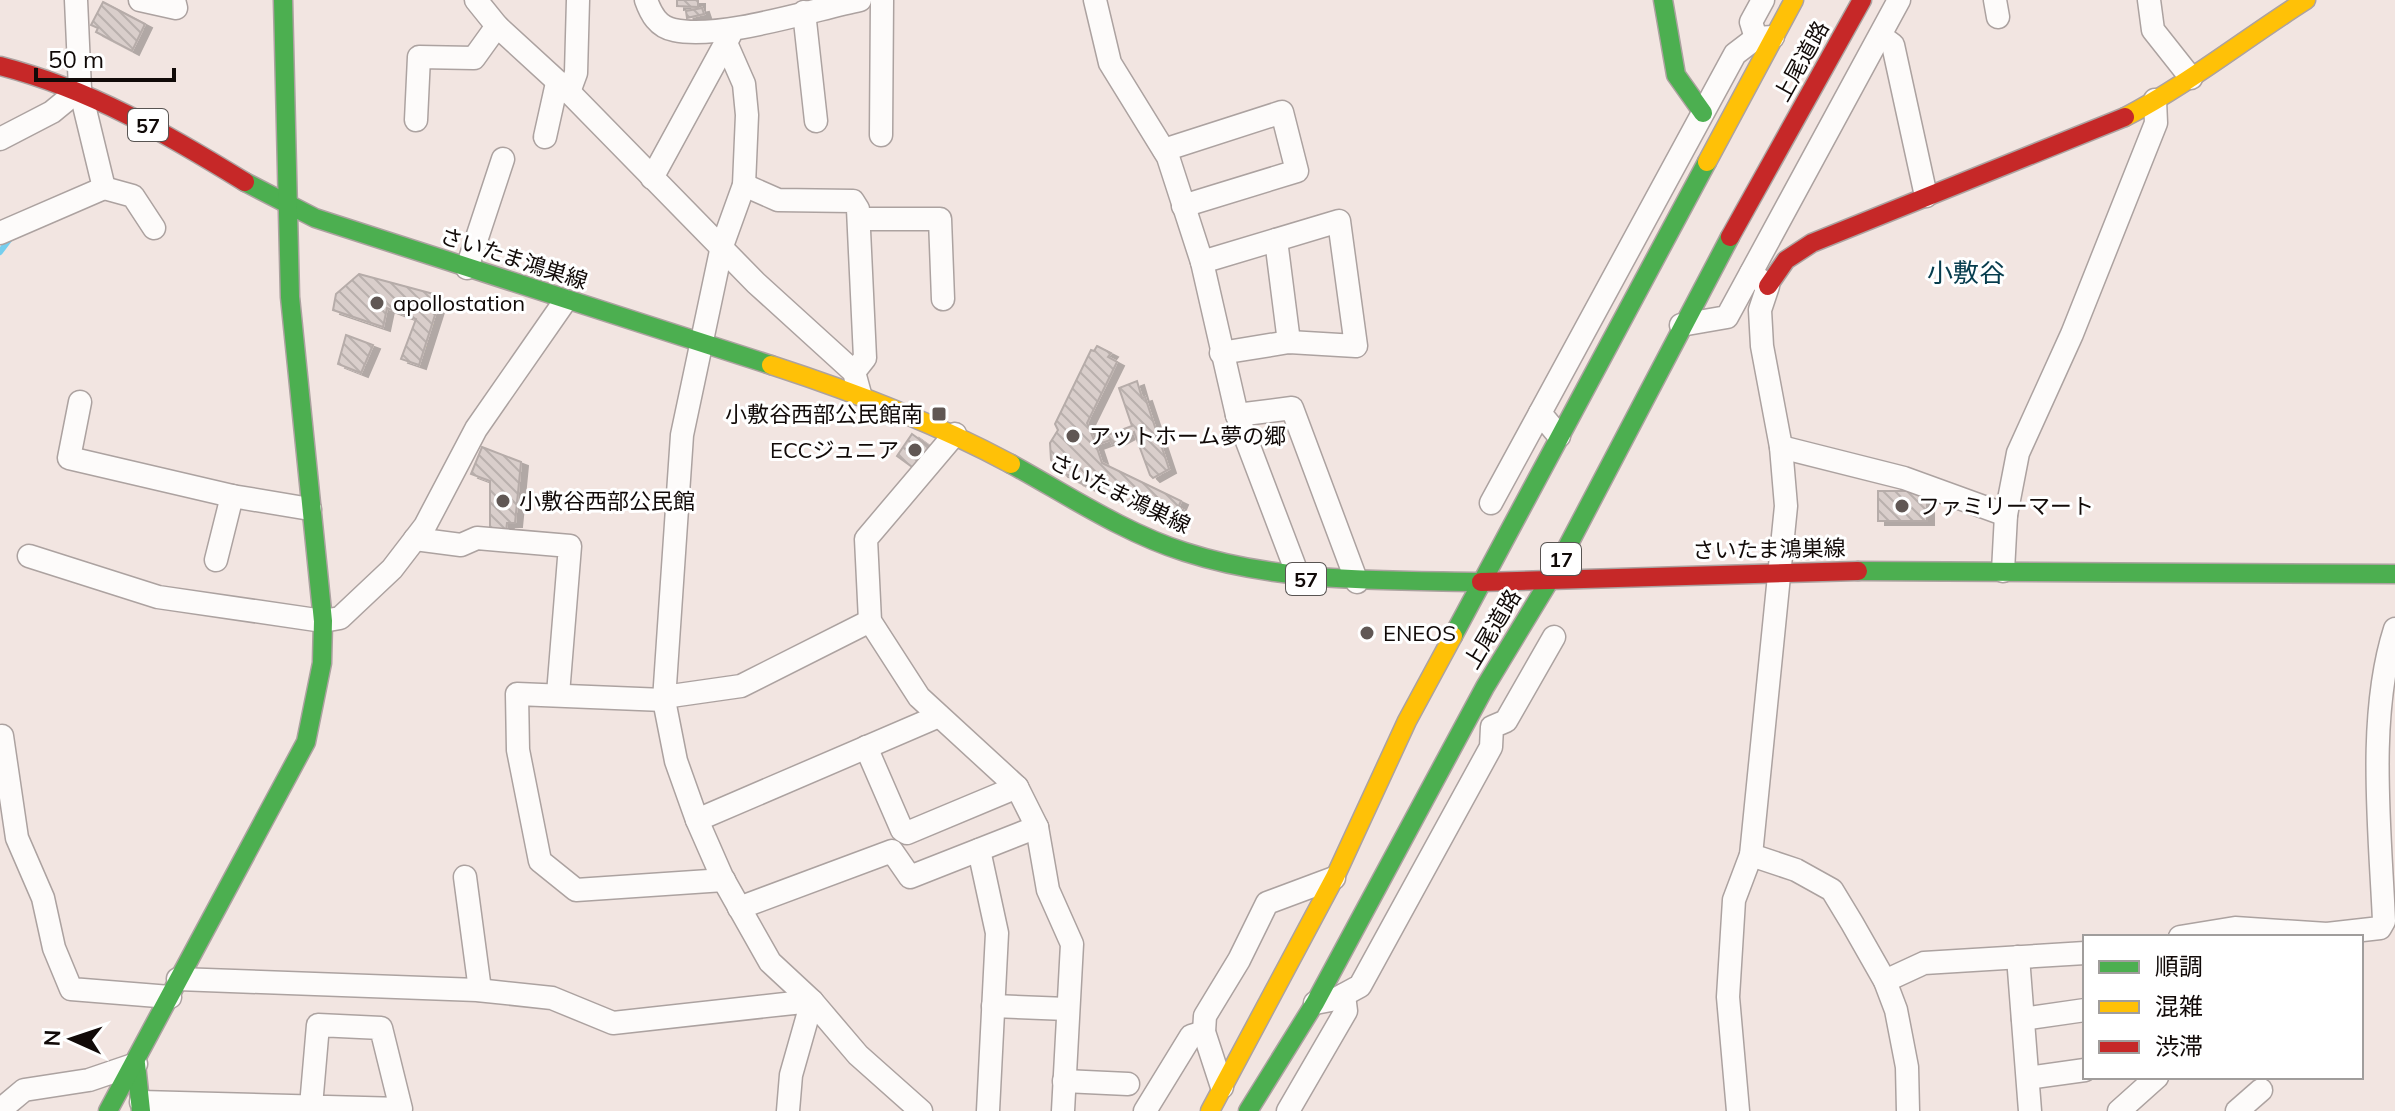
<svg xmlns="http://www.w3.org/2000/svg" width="2395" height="1111" font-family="Mulish,'Noto Sans JP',sans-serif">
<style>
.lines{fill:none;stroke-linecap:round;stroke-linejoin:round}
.stream{stroke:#75ceee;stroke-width:6}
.building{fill:url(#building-back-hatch);stroke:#b6aca9;stroke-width:2;filter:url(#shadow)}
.street-casing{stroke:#aca2a0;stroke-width:25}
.fast-casing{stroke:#aca2a0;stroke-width:21}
.slow-casing{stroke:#aca2a0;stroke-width:21}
.jam-casing{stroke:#aca2a0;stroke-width:21}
.street{stroke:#fdfbfa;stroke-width:22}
.fast{stroke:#4caf50;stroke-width:18}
.slow{stroke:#ffc107;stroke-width:18}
.jam{stroke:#c62828;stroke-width:18}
.poi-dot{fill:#605754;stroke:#fff;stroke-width:3}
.labels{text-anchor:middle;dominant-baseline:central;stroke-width:6;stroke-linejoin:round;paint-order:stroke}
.shield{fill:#fff;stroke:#585452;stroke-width:2}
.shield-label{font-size:20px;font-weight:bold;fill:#110a08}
.street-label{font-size:22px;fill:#110a08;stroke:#fff}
.poi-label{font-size:22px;fill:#110a08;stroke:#fff;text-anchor:start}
.quarter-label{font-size:26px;fill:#063c4d;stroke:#fff}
</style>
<defs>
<pattern id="building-back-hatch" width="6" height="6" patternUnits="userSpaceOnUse" patternTransform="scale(2)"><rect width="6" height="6" fill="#d9cecb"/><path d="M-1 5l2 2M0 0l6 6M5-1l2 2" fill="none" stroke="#b9b0ad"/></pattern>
<filter id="shadow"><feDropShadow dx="7" dy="4" stdDeviation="0" flood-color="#0004"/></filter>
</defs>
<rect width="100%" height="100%" fill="#f2e5e1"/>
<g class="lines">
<path class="stream" d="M 0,252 L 12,236"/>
</g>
<g class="building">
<path d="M 677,0 L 698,0 L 698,7 L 677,6 Z"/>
<path d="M 103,2 L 145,24 L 132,51 L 96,32 L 98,28 L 91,25 Z"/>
<path d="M 702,8 L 704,14 L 687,18 L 686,11 Z"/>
<path d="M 359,274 L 441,296 L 419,365 L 401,359 L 416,319 L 387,308 L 383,327 L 333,310 L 336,294 Z"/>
<path d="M 346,335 L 373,345 L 361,373 L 338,364 Z"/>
<path d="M 1097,346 L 1111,353 L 1108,357 L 1117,362 L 1087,423 L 1094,440 L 1132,426 L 1119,388 L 1137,381 L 1142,398 L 1145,397 L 1169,469 L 1153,478 L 1150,475 L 1134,432 L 1112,444 L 1110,440 L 1096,445 L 1102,463 L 1181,501 L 1178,508 L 1183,510 L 1176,525 L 1170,522 L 1168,525 L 1076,481 L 1075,477 L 1061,473 L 1051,460 L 1050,443 L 1058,430 L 1055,424 L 1091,350 L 1094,351 Z"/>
<path d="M 912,434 L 930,447 L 915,469 L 897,456 Z"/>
<path d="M 482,447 L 521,462 L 515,523 L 507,523 L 506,531 L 490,529 L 490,481 L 471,474 Z"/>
<rect x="1878" y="491" width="49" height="30"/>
</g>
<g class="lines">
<g class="street-casing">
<g id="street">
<path d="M 140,0 L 176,8 L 174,0"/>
<path d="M 476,0 L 497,26 L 569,92 L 756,283 L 854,372 L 860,394"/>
<path d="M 646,0 C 651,14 658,27 674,30 C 720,40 812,10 860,0"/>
<path d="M 1095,0 L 1110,63 L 1168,157 L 1202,262 L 1237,415 L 1299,578"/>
<path d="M 1995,0 L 1998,17"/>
<path d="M 2149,0 L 2153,30 L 2191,78"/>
<path d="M 804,12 L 816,121"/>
<path d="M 1881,36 L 1893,45 L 1926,196"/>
<path d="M 1756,38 L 1751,22 L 1763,0"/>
<path d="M 726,43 L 744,84 L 747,115 L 744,185 L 722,246 L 682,435 L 664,700 L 676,761 L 697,820 L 722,877 L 770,962 L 812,1001 L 858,1055 L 921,1111"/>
<path d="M 569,92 L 576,73 L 578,0"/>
<path d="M 416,120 L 419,57 L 474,58 L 497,26"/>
<path d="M 881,135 L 882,0"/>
<path d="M 545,137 L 557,83"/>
<path d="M 0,139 L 52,112 L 80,89"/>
<path d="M 1164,150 L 1282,112 L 1297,171 L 1183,206"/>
<path d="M 652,178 L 730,35"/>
<path d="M 744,185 L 778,200 L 853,201 L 858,209 L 865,358 L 854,372"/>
<path d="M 104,188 L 133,196 L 154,228"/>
<path d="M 859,219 L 940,219 L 943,299"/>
<path d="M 0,233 L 104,188 L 80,89 L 76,0"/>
<path d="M 1276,240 L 1289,342"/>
<path d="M 1202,262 L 1339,221 L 1356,346 L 1289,342 L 1221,353"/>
<path d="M 467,268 L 503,159"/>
<path d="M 1681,325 L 1727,317 L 1899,0"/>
<path d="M 80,402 L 69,458 L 232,496 L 310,509"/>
<path d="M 1237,415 L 1292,408 L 1357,582"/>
<path d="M 955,434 L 866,539 L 870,621 L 919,697 L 1017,787 L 1037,827 L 1048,890 L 1072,944 L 1063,1111"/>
<path d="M 1559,436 L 1540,413 L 1735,54 L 1756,38 L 1773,37"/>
<path d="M 1781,447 L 1904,478 L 2006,515"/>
<path d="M 1491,503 L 1540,413"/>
<path d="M 415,539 L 461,545 L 477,538 L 570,546 L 558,694"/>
<path d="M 29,556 L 158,597 L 323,621 L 340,618 L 392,569 L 425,526 L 476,429 L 565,301"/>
<path d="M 216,560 L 232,496"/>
<path d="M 2003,571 L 2006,515 L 2018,453 L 2072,334 L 2156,123 L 2155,100"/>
<path d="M 664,697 L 741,686 L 870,621"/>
<path d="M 664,700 L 517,694 L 518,750 L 540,861 L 576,890 L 724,880"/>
<path d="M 2,736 L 17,838 L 43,898 L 54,948 L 71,989 L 170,997"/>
<path d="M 866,747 L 902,830 L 907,833 L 1017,787"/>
<path d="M 697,820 L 939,716"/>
<path d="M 979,850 L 997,933 L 988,1111"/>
<path d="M 1751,855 L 1796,870 L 1832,890 L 1852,923 L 1885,981 L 1896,1010 L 1907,1067 L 1908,1111"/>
<path d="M 465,877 L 480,990"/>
<path d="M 739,908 L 892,851 L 910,877 L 1037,827"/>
<path d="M 2180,937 L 2235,928 L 2327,934 L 2380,928 L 2384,921 C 2380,830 2367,716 2395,629"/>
<path d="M 2018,957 L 2030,1111"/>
<path d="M 178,979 L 477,990 L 552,998 L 613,1023 L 812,1001 L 791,1075 L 788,1111"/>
<path d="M 1885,981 L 1924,963 L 2085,953"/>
<path d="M 1315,1003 L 1336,999 L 1360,986 L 1491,747 L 1492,727 L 1506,721 L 1554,637"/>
<path d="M 993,1006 L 1067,1009"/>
<path d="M 2023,1019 L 2085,1010"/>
<path d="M 2028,1078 L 2085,1070"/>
<path d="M 1064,1081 L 1128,1084"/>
<path d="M 1222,1087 L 1204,1032 L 1205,1016 L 1239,960 L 1267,903 L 1334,878"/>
<path d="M 141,1102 L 401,1109 L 381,1028 L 318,1025 L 311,1106"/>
<path d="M 0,1110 L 24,1090 L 89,1080 L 136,1064"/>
<path d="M 1145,1111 L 1191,1036 L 1204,1032"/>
<path d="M 1288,1111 L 1346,1011 L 1344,995"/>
<path d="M 1738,1111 L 1728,997 L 1734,900 L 1751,855 L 1786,506 L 1781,447 L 1762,346 L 1760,310 L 1768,286 L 1751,273"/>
<path d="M 2119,1111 L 2157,1077"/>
<path d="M 2237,1111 L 2261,1090"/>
</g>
</g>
<g class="fast-casing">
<g id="fast">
<path d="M 1663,0 L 1676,75 L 1703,113"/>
<path d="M 245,182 L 315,218 L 771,365"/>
<path d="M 1011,464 C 1066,494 1124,533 1185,552 C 1281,583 1381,580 1481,582"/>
<path d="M 1858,571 L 2395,574"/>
<path d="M 1453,636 L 1707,162"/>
<path d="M 136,1064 L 141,1111"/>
<path d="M 108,1111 L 306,742 L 322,663 L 323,621 L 290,297 L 283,0"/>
<path d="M 1248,1111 L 1315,1003 L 1485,687 L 1551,578 L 1730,237"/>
</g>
</g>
<g class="slow-casing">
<g id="slow">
<path d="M 2125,117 C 2187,85 2246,38 2306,0"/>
<path d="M 1707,162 L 1794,0"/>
<path d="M 771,365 C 854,392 933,422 1011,464"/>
<path d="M 1210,1111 L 1335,877 L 1407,721 L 1453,636"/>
</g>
</g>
<g class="jam-casing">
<g id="jam">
<path d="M 0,66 C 90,89 167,134 245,182"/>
<path d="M 1730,237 L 1862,0"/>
<path d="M 1768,286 L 1786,260 L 1812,243 L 2125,117"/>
<path d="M 1481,582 L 1858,571"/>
</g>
</g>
<use href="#street" class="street"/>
<use href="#fast" class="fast"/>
<use href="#slow" class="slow"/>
<use href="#jam" class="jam"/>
</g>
<g class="poi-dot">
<circle cx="377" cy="303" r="8"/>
<rect x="931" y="406" width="16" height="16" rx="4"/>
<circle cx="1073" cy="436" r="8"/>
<circle cx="915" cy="450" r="8"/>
<circle cx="503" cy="501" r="8"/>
<circle cx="1902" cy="506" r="8"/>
<circle cx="1367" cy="633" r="8"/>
</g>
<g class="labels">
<g class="shield">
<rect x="128" y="109" width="40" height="32" rx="6"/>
<rect x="1541" y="543" width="40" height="32" rx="6"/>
<rect x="1286" y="563" width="40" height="32" rx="6"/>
</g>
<g class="shield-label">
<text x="148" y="125">57</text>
<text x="1561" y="559">17</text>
<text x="1306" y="579">57</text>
</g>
<g class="street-label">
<text transform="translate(1801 61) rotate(-61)">上尾道路</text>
<text transform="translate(514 258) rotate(18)">さいたま鴻巣線</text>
<text transform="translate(1120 493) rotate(26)">さいたま鴻巣線</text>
<text transform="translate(1769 549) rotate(-1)">さいたま鴻巣線</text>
<text transform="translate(1492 629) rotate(-59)">上尾道路</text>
</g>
<g class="poi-label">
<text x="393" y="303">apollostation</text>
<text x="923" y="414" text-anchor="end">小敷谷西部公民館南</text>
<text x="1089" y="436">アットホーム夢の郷</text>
<text x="899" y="450" text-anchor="end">ECCジュニア</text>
<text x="519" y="501">小敷谷西部公民館</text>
<text x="1918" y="506">ファミリーマート</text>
<text x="1383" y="633">ENEOS</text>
</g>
<g class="quarter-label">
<text x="1966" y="272">小敷谷</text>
</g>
</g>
<rect x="2083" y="935" width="280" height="144" fill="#ffffff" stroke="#a09d9c" stroke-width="2"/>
<rect x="2099" y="961" width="40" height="12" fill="#4caf50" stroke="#a09d9c" stroke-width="2"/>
<text x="2155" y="975" font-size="24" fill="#110a08">順調</text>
<rect x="2099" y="1001" width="40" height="12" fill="#ffc107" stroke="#a09d9c" stroke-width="2"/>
<text x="2155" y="1015" font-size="24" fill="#110a08">混雑</text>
<rect x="2099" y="1041" width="40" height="12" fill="#c62828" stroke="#a09d9c" stroke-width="2"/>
<text x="2155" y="1055" font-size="24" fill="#110a08">渋滞</text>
<g transform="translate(72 1039) rotate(273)" stroke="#ffffff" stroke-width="6" paint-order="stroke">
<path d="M0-6L14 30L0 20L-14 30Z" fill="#110a08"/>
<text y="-12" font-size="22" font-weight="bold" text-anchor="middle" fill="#110a08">N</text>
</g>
<path d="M36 68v12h138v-12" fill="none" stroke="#110a08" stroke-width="4"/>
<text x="48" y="68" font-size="24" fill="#110a08" stroke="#ffffff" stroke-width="6" paint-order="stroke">50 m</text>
</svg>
